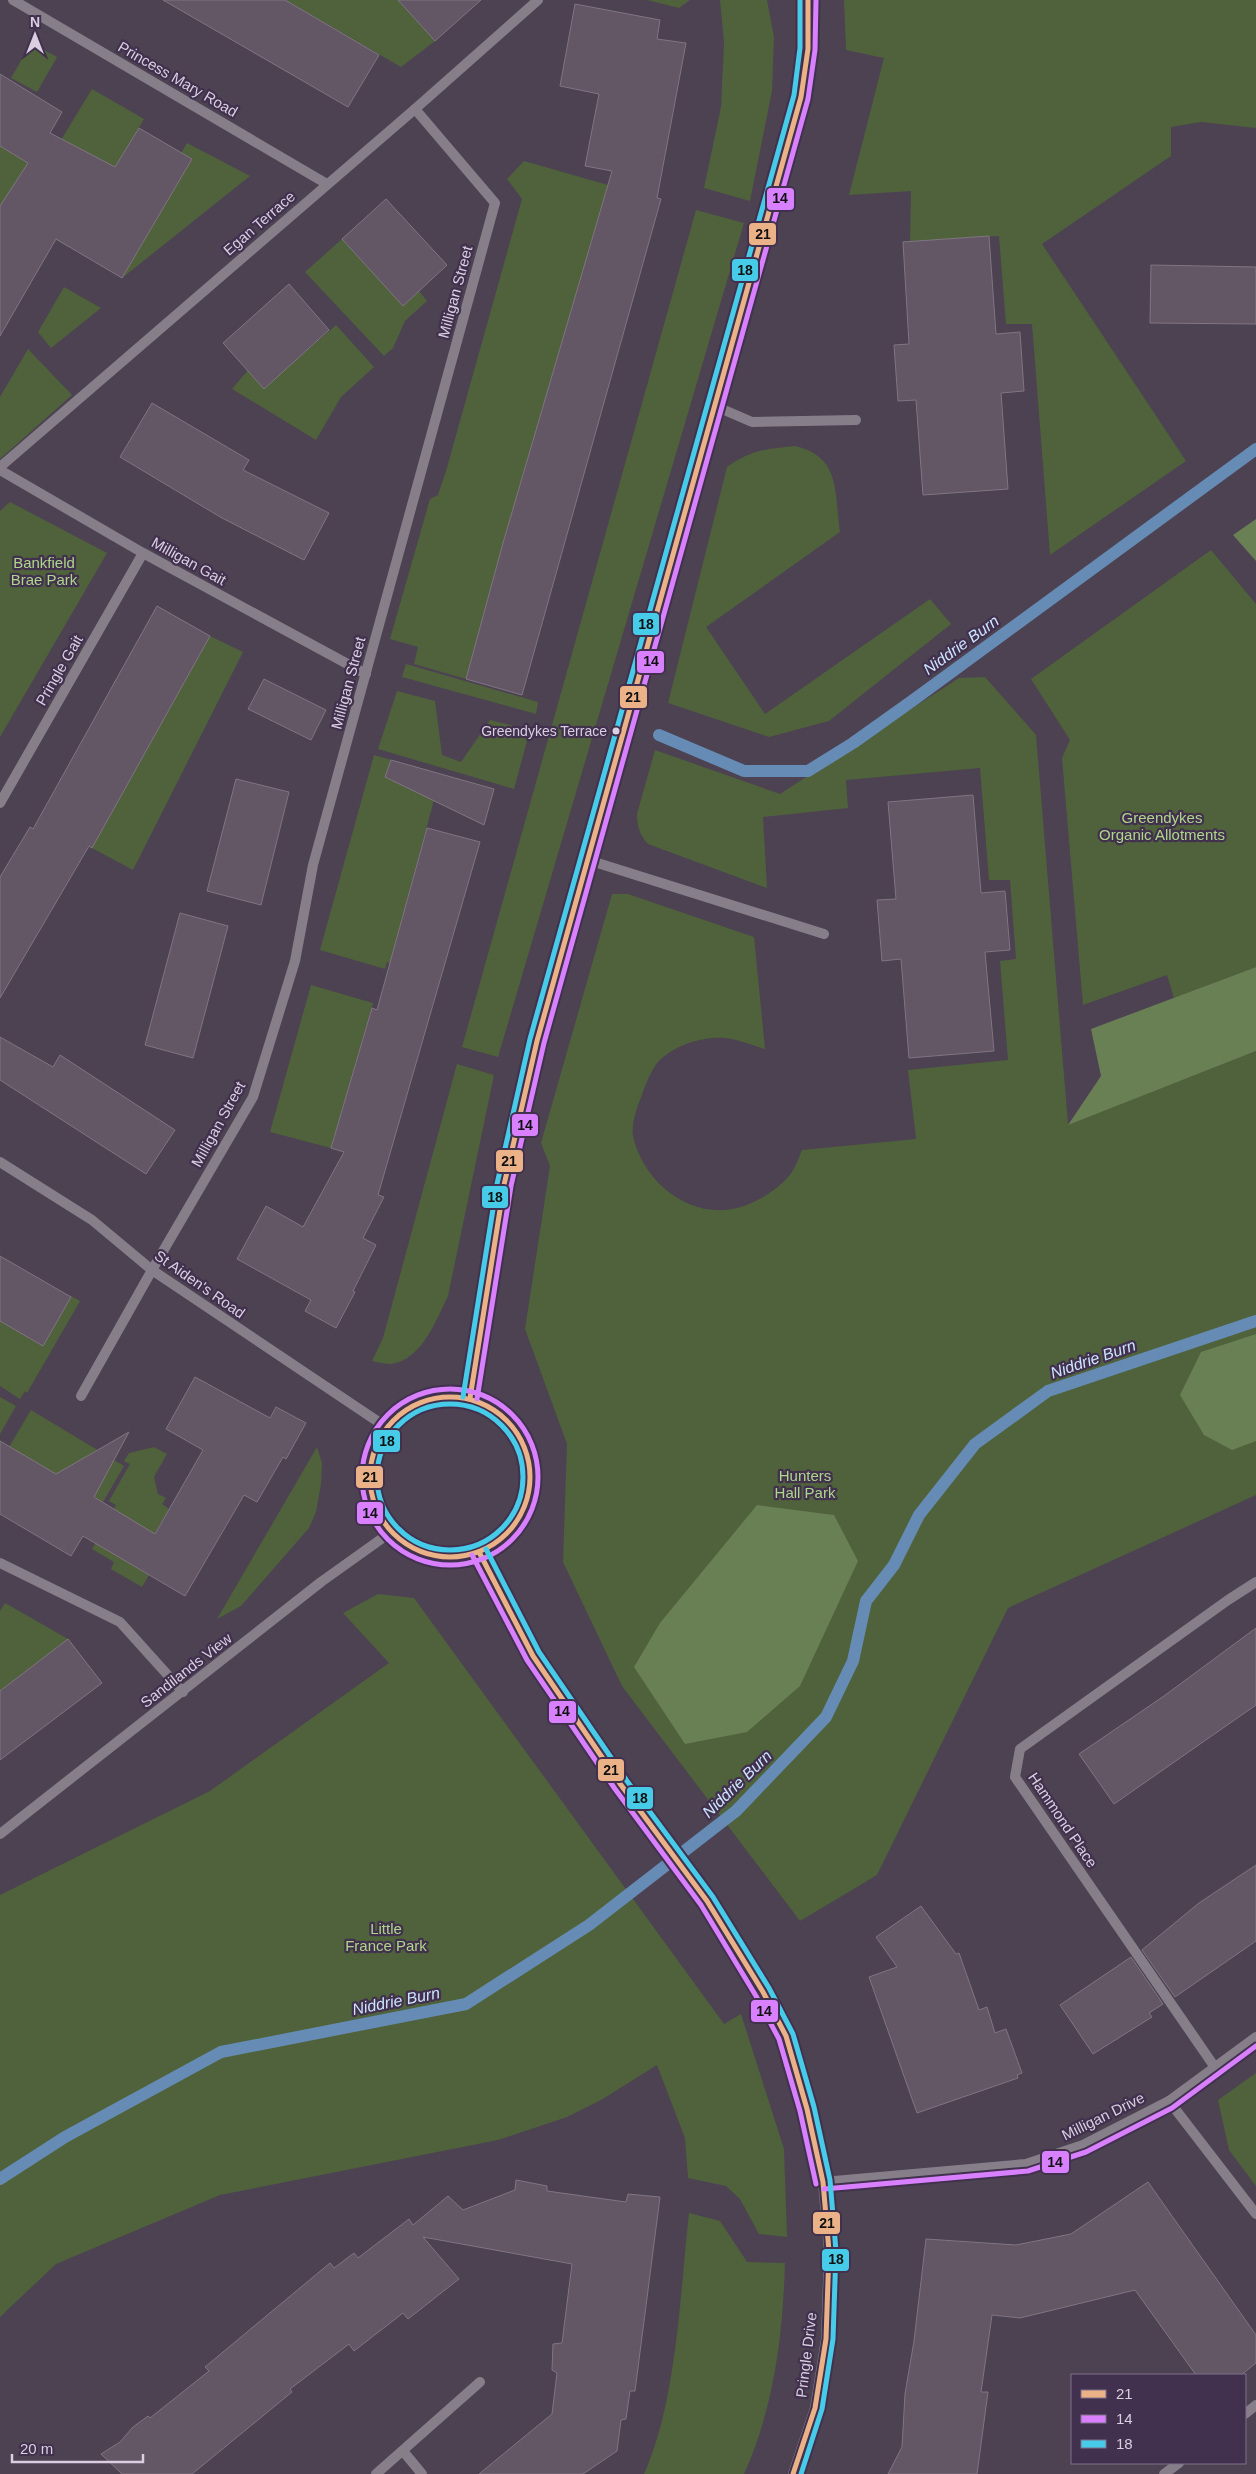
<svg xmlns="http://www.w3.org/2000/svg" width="1256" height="2474" font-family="Arial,sans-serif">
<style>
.green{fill:#4f623b}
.forest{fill:#697f54}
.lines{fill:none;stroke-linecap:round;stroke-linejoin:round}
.stream{stroke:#668cb6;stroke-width:12}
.building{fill:#635665;stroke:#807582}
.lane{stroke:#867f8a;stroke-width:10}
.street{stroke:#867f8a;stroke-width:10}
.bus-1-casing{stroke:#42314e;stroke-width:9}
.bus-2-casing{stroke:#42314e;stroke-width:9}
.bus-3-casing{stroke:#42314e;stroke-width:9}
.bus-1{stroke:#ebb288;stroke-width:5}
.bus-2{stroke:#d880ff;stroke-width:5}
.bus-3{stroke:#46cce9;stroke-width:5}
.bus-dot{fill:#d9cfe1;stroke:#42314e;stroke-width:2}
.labels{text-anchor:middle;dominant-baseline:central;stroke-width:4.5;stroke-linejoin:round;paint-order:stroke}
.bus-label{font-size:14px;fill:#d9cfe1;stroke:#42314e;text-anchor:end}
.street-label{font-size:15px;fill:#d9cfe1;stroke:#42314e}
.park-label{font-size:15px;fill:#aed689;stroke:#42314e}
.water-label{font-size:16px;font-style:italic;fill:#cce4fe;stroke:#42314e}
.line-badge{stroke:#42314e;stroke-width:2}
.pale-badge-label{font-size:14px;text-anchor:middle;font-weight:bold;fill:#111}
</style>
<rect width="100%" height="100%" fill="#4c4252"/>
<g class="green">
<path d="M 285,0 L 398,0 L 435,41 L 401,67 Z"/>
<path d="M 647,0 L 690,0 L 679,8 Z"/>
<path d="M 720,0 L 767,0 L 774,37 L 772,91 L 750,201 L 704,188 L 721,107 L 724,43 Z"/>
<path d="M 844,0 L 1256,0 L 1256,128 L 1201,122 L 1171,127 L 1171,156 L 1042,244 L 1186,461 L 1050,555 L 1032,324 L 1006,324 L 999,236 L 910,242 L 911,191 L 849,195 L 884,58 L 846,50 Z"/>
<path d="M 31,43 L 57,57 L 37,92 L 11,78 Z"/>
<path d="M 92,89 L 144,119 L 68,247 L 0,206 L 0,146 L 31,165 L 61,140 Z"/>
<path d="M 187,143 L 250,176 L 122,278 L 192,159 L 181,153 Z"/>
<path d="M 524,161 L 608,185 L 503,543 L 466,679 L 414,664 L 418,647 L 390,639 L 430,499 L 438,495 L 446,471 L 522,199 L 507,179 Z"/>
<path d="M 696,210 L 744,223 L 498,1057 L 462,1047 Z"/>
<path d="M 342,239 L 403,305 L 419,291 L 427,301 L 405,321 L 393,348 L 384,356 L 305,272 Z"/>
<path d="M 64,287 L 101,308 L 51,348 L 38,332 Z"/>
<path d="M 336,325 L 374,367 L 341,397 L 316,440 L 232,389 L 248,370 L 264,388 Z"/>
<path d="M 28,349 L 72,395 L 0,459 L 0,397 Z"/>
<path d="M 795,446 C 841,457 834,491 840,532 L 706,627 L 765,714 L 930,599 L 951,624 L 829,721 L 769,737 L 668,703 L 727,467 C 751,450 766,449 795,446 Z"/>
<path d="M 10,502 L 107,553 L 0,737 L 0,511 Z"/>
<path d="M 1211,550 L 1256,604 L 1256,967 L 1174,998 L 1167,975 L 1083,1005 L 1062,758 L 1070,740 L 1031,679 Z"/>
<path d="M 210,636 L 243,652 L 133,870 L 92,848 Z"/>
<path d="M 406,664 L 538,702 L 536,714 L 402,677 Z"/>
<path d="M 985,677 L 1036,735 L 1068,1124 L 1256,1051 L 1256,1495 L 1008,1608 L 877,1875 L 800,1921 L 622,1686 L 563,1562 L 567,1444 L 525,1329 L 550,1166 L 541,1143 L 612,894 L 628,894 L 754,937 L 765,1049 C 754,1046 743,1041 732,1039 C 708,1034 675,1044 658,1062 C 652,1069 646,1083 643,1092 C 638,1105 631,1122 633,1136 C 643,1182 690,1220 737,1208 C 754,1204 776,1191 788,1177 C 795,1170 798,1159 802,1150 L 916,1139 L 908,1070 L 1008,1060 L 1000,961 L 1016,959 L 1010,880 L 989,880 L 980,768 L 846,780 L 848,808 L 763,817 L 767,888 L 648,844 C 640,835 637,827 637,814 L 655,750 L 780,794 L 959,678 Z"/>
<path d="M 397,691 L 435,701 L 442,755 L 461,762 L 490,720 L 530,730 L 514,789 L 378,749 Z"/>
<path d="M 374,755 L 441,774 L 390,963 L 387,962 L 385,969 L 320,950 Z"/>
<path d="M 311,985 L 373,1003 L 331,1148 L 270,1132 Z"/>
<path d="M 457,1064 L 494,1075 L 448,1296 C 436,1320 422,1360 391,1364 C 385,1364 377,1362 372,1361 L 383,1338 Z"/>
<path d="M 71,1296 L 80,1301 L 27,1393 L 25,1391 L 20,1399 L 0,1386 L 0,1321 L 43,1346 Z"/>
<path d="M 0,1397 L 16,1406 L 0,1434 Z"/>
<path d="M 31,1410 L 124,1466 L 103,1502 L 9,1447 Z"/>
<path d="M 154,1447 L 167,1454 L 154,1477 L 158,1494 L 166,1498 L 162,1504 L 169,1509 L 135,1567 L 149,1575 L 142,1587 L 111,1569 L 114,1562 L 92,1549 L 116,1505 L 109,1501 L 130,1464 L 124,1461 L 129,1453 Z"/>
<path d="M 317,1447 L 322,1463 L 321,1484 L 316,1512 L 309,1528 L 241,1606 L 217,1619 Z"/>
<path d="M 378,1594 L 414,1598 L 724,2024 L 741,2014 L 784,2149 L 787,2237 L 759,2234 L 740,2199 L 726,2186 L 688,2178 L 685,2138 L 657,2065 L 601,2100 L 567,2117 L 498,2140 L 220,2195 L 56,2264 L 0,2317 L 0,1895 L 210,1791 L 389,1663 L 343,1613 Z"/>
<path d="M 5,1603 L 68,1639 L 0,1691 L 0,1611 Z"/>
<path d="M 1256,2073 L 1256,2186 L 1229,2150 L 1218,2100 Z"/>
<path d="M 689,2213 L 720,2221 L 747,2262 L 785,2263 C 783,2334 774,2408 744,2474 L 644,2474 C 677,2401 680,2293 689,2213 Z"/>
</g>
<g class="forest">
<path d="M 1256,519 L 1256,561 L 1233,535 Z"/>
<path d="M 1256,967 L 1256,1051 L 1068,1125 L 1101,1076 L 1091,1029 Z"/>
<path d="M 1256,1334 L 1256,1441 L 1232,1450 L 1204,1435 L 1180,1395 L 1201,1352 Z"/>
<path d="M 757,1505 L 834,1515 L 858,1561 L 800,1686 L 747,1732 L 685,1744 L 634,1667 L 660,1623 Z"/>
</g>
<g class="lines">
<g class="stream">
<path d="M 659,735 L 744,771 L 808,771 L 853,743 L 912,701 L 1256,449"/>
<path d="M 0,2179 L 65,2137 L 221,2052 L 466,2004 L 589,1925 L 736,1811 L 826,1717 L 853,1661 L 866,1601 L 894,1565 L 919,1515 L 975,1444 L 1048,1391 L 1256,1321"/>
</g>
</g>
<g class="building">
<path d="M 163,0 L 285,0 L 379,55 L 348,107 Z"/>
<path d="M 398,0 L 481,0 L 435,41 Z"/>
<path d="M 575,4 L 660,20 L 657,39 L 686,43 L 657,198 L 661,199 L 522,695 L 466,679 L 503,543 L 612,171 L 585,166 L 599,94 L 560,86 Z"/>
<path d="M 0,74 L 62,112 L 50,133 L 115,167 L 139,128 L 192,159 L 122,278 L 56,239 L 0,336 L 0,206 L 28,163 L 0,146 Z"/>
<path d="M 386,199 L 447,265 L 403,306 L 342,239 Z"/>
<path d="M 989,236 L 996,334 L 1020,332 L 1024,391 L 1001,393 L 1008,489 L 923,495 L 916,400 L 898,401 L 894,345 L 909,344 L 903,242 Z"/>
<path d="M 1151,265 L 1256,267 L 1256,324 L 1150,323 Z"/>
<path d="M 289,284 L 329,330 L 264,389 L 223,343 Z"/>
<path d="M 152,403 L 249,460 L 243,470 L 329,513 L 304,560 L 222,518 L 120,457 Z"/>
<path d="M 157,606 L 210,636 L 92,848 L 89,846 L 0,998 L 0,877 L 30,827 L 33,829 Z"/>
<path d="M 264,679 L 326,710 L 311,740 L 248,709 Z"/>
<path d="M 391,760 L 494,789 L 484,825 L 385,777 Z"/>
<path d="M 236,779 L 289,792 L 261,905 L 207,891 Z"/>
<path d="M 973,795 L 981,893 L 1005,891 L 1010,950 L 985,952 L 994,1051 L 909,1058 L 901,959 L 882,961 L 877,900 L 896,899 L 888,802 Z"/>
<path d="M 427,828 L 480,842 L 378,1195 L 384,1197 L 363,1238 L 376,1245 L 353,1291 L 355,1292 L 336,1328 L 305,1311 L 311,1300 L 237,1259 L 266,1206 L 303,1227 L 344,1152 L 331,1148 L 372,1008 L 377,1010 Z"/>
<path d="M 180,913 L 228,926 L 193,1058 L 145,1045 Z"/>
<path d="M 0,1037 L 53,1067 L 60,1055 L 175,1130 L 146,1174 L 0,1080 Z"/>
<path d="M 0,1256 L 71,1297 L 43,1346 L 0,1321 Z"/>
<path d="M 195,1377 L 270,1418 L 276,1407 L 306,1423 L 286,1459 L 283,1457 L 257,1502 L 244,1495 L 185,1596 L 83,1536 L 71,1556 L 0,1514 L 0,1441 L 56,1474 L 129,1432 L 94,1497 L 155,1534 L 203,1450 L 166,1429 Z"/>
<path d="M 1256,1628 L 1256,1705 L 1114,1804 L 1079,1754 L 1164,1696 Z"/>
<path d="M 68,1639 L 102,1683 L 0,1760 L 0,1691 Z"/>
<path d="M 1256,1865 L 1256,1941 L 1175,1997 L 1142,1950 L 1199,1903 Z"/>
<path d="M 921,1906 L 956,1954 L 959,1953 L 979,2010 L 987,2007 L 995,2033 L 1006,2029 L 1022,2073 L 1017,2075 L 1018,2078 L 917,2113 L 869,1977 L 897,1967 L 876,1937 Z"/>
<path d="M 1131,1957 L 1163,2004 L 1149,2013 L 1152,2017 L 1093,2054 L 1060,2005 Z"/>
<path d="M 516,2180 L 547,2186 L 547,2191 L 626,2202 L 628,2194 L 660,2197 L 635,2391 L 630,2391 L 626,2419 L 621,2420 L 617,2451 L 583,2474 L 479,2474 L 552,2414 L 557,2373 L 552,2370 L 553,2344 L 562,2343 L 572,2264 L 423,2237 L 459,2279 L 408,2319 L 403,2313 L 354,2351 L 349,2344 L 290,2389 L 292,2392 L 192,2474 L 122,2474 L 101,2454 L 120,2442 L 133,2427 L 148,2416 L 150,2418 L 209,2371 L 205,2367 L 330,2263 L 334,2268 L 354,2253 L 358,2258 L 409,2219 L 413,2225 L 448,2196 L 463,2210 L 515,2190 Z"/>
<path d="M 1148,2182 L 1256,2335 L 1256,2363 L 1241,2375 L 1196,2375 L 1135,2290 L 1020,2318 L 992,2315 L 981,2392 L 988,2392 L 977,2474 L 888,2474 L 902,2447 L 905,2394 L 914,2341 L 926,2239 L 1016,2245 L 1071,2234 Z"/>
</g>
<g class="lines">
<g class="lane">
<path d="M 715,406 L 752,422 L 856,420"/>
<path d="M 588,860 L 824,934"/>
<path d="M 81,1396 L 152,1270"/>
<path d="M 1245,2414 L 1256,2405"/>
<path d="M 1164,2474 L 1179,2463"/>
</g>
<g class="street">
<path d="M 13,0 L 327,184"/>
<path d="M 0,467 L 415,109 L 538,0"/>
<path d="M 0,470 L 143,553 L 366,674"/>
<path d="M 0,803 L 143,553"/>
<path d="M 0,1162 L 92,1220 L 152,1270 L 386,1427"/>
<path d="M 152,1270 L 253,1097 L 295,961 L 313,865 L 495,203 L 415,109"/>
<circle cx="450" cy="1477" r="80"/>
<path d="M 470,1398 L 504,1185 L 537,1041 L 801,97 L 808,49 L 808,0"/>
<path d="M 479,1552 L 533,1656 L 621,1785 L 707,1901 L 763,1992 L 786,2036 L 807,2109 L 823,2182 L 829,2251 L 826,2339 L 815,2408 L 793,2474"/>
<path d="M 0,1563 L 120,1622 L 183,1692"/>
<path d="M 0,1834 L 321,1582 L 391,1532"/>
<path d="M 1214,2066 L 1015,1777 L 1020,1749 L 1228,1600 L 1256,1582"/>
<path d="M 1169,2101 L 1256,2214"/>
<path d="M 823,2182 L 1026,2164 L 1083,2145 L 1169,2101 L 1256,2037"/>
<path d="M 403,2451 L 422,2474"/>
<path d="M 376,2474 L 480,2382"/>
</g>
<g class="bus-1-casing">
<g id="bus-1">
<circle cx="450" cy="1477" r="80"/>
<path d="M 470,1398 L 504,1185 L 537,1041 L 801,97 L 808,49 L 808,0"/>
<path d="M 479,1552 L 533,1656 L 621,1785 L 707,1901 L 763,1992 L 786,2036 L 807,2109 L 823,2182 L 829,2251 L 826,2339 L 815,2408 L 793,2474"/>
</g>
</g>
<g class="bus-2-casing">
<g id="bus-2">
<circle cx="450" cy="1477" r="88"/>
<path d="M 477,1399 L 511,1186 L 544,1043 L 808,99 L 815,50 L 816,0"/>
<path d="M 472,1555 L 527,1660 L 615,1789 L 701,1905 L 756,1996 L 779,2039 L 800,2111 L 816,2184"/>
<path d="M 824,2189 L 1028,2171 L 1086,2152 L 1172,2108 L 1256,2046"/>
</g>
</g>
<g class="bus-3-casing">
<g id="bus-3">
<path d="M 463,1397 L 497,1184 L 530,1039 L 794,95 L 800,48 L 800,0"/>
<circle cx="450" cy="1477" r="73"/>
<path d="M 486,1549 L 539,1652 L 627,1781 L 713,1897 L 769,1988 L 793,2034 L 814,2107 L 830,2180 L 836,2251 L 833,2339 L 822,2409 L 801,2474"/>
</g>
</g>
<use href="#bus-1" class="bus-1"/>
<use href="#bus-2" class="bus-2"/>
<use href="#bus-3" class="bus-3"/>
</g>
<circle class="bus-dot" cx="616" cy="731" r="4.5"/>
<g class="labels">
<g class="bus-label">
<text x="607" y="731">Greendykes Terrace</text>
</g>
<g class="street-label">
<text transform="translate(178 79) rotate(30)">Princess Mary Road</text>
<text transform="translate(259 223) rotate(-41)">Egan Terrace</text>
<text transform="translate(455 292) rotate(-75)">Milligan Street</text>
<text transform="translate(189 561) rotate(29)">Milligan Gait</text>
<text transform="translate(59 670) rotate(-60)">Pringle Gait</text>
<text transform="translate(348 683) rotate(-75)">Milligan Street</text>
<text transform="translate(218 1124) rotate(-61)">Milligan Street</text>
<text transform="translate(200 1284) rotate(35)">St Aiden's Road</text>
<text transform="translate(186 1670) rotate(-38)">Sandilands View</text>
<text transform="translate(1063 1820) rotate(56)">Hammond Place</text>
<text transform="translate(1103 2116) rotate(-26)">Milligan Drive</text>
<text transform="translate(806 2355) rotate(-83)">Pringle Drive</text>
</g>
<g class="park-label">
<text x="44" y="562">Bankfield<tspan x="44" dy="17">Brae Park</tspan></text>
<text x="1162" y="817">Greendykes<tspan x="1162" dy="17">Organic Allotments</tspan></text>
<text x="805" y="1475">Hunters<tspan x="805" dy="17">Hall Park</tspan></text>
<text x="386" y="1928">Little<tspan x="386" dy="17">France Park</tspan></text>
</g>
<g class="water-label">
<text transform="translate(961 645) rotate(-36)">Niddrie Burn</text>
<text transform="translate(1093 1359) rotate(-19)">Niddrie Burn</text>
<text transform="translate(737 1784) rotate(-44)">Niddrie Burn</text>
<text transform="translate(396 2001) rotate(-11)">Niddrie Burn</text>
</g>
</g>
<g class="line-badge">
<rect x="766" y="187" width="29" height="24" rx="5" fill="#d880ff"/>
<rect x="748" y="222" width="29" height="24" rx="5" fill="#ebb288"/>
<rect x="731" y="258" width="28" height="24" rx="5" fill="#46cce9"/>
<rect x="632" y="612" width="28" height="24" rx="5" fill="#46cce9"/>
<rect x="636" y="650" width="29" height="24" rx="5" fill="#d880ff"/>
<rect x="619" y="685" width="29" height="24" rx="5" fill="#ebb288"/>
<rect x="511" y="1113" width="28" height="24" rx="5" fill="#d880ff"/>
<rect x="495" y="1149" width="29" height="24" rx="5" fill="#ebb288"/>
<rect x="481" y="1185" width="28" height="24" rx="5" fill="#46cce9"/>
<rect x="372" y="1429" width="29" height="24" rx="5" fill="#46cce9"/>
<rect x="355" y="1465" width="29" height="24" rx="5" fill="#ebb288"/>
<rect x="356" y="1501" width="28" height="24" rx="5" fill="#d880ff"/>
<rect x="548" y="1700" width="29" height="24" rx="5" fill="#d880ff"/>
<rect x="597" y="1758" width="28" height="24" rx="5" fill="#ebb288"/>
<rect x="626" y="1786" width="28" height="24" rx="5" fill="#46cce9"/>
<rect x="750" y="1999" width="29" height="24" rx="5" fill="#d880ff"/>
<rect x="1041" y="2150" width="29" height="24" rx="5" fill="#d880ff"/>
<rect x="812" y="2211" width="29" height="24" rx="5" fill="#ebb288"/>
<rect x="821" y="2248" width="29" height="24" rx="5" fill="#46cce9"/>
</g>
<g class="pale-badge-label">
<text x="780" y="203">14</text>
<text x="763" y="239">21</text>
<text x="745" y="275">18</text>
<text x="646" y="629">18</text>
<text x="651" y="666">14</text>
<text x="633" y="702">21</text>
<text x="525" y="1130">14</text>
<text x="509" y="1166">21</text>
<text x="495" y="1202">18</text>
<text x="387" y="1446">18</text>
<text x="370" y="1482">21</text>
<text x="370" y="1518">14</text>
<text x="562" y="1716">14</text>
<text x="611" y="1775">21</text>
<text x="640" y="1803">18</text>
<text x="764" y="2016">14</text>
<text x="1055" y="2167">14</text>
<text x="827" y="2228">21</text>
<text x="836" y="2264">18</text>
</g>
<rect x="1071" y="2374" width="175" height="90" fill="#42314e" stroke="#7e7089"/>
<rect x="1081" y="2390" width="25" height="8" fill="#ebb288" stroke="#7e7089"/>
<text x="1116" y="2399" font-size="15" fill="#d9cfe1">21</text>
<rect x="1081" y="2415" width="25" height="8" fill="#d880ff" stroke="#7e7089"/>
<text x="1116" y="2424" font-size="15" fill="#d9cfe1">14</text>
<rect x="1081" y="2440" width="25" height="8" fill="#46cce9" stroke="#7e7089"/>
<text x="1116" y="2449" font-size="15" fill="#d9cfe1">18</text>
<g transform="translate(35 35)" stroke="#42314e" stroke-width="4" paint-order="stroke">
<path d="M0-4L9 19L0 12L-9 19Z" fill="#d9cfe1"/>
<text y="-8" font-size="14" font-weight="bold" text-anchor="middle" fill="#d9cfe1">N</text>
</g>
<path d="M12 2454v8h131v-8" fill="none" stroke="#d9cfe1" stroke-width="2.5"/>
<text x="20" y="2454" font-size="15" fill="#d9cfe1" stroke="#42314e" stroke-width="4" paint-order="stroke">20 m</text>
</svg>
